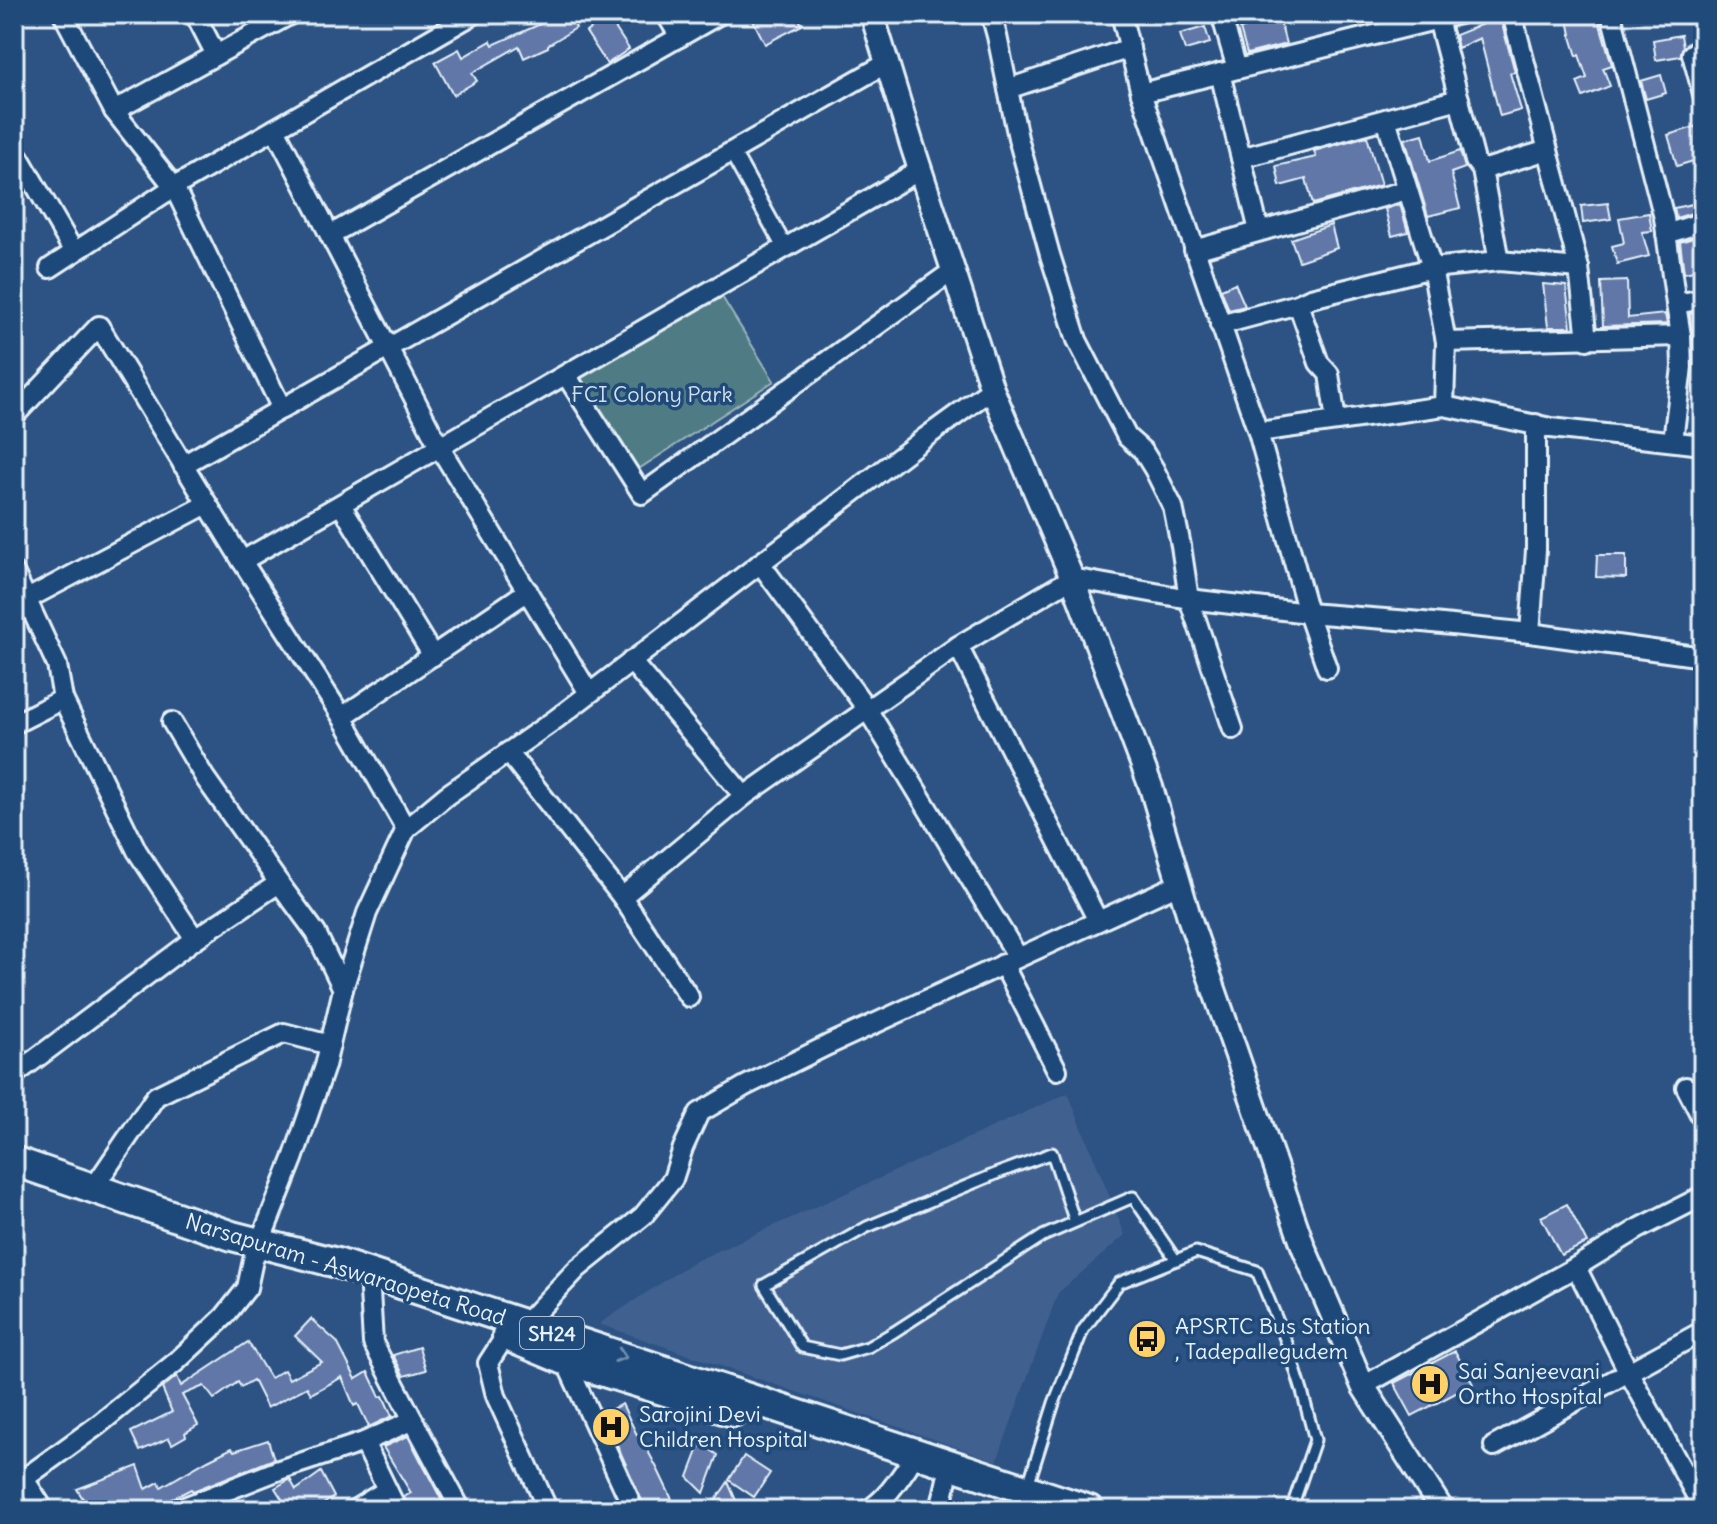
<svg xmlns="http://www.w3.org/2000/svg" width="1717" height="1524" font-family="Delius,sans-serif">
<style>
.built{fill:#3f6190}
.green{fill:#507b84;stroke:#9cb6be;stroke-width:2}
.building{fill:#6077a8;stroke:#e8f1f8;stroke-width:2}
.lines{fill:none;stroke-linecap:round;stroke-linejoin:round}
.service-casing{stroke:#e8f1f8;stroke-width:15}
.pedestrian-casing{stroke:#e8f1f8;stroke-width:20}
.minor-casing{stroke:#e8f1f8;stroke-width:24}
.tertiary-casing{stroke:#e8f1f8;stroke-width:28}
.primary-casing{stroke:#e8f1f8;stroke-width:34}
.service{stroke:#1f4a7a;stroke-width:9}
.pedestrian{stroke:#1f4a7a;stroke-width:14}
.minor{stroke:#1f4a7a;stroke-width:18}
.tertiary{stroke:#1f4a7a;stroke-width:22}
.primary{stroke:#1f4a7a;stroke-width:28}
.oneway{stroke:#6f8dac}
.labels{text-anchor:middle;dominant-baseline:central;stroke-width:7;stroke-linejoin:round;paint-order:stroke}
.shield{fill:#1f4a7a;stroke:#acbfd2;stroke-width:2}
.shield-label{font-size:20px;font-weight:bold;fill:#e8f1f8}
.park-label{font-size:22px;fill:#d1dfe7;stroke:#1f4a7a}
.street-label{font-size:22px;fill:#e8f1f8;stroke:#1f4a7a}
.poi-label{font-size:22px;fill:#e8f1f8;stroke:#1f4a7a;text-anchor:start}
</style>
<rect width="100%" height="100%" fill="#2c5383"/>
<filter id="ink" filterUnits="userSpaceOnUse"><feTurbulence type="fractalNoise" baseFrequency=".0125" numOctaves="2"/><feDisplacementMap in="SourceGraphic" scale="16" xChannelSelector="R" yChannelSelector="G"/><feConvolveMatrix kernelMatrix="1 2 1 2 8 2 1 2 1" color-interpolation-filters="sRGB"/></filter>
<g filter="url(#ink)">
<path class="built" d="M 1068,1093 L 1125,1235 L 1058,1293 L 997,1461 L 599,1324 L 691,1263 Z"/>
<path class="green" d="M 719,292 L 774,381 L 634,472 L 573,376 Z"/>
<g class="building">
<path d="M 541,14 L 568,14 L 576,28 L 548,45 L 548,47 L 524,58 L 519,46 L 472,73 L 477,81 L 453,95 L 435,62 L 459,49 L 463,57 L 491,41 L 493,45 L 545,22 Z"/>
<path d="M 750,14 L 797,14 L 802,25 L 765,44 Z"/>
<path d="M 1567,14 L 1597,14 L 1612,65 L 1603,68 L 1610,86 L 1583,97 L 1577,82 L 1587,78 L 1579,55 L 1577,56 L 1572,40 Z"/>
<path d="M 608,17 L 629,49 L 607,64 L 586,32 Z"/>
<path d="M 1500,17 L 1515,72 L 1510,73 L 1521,110 L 1500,116 L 1480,38 L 1458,48 L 1455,35 Z"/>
<path d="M 1279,18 L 1286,44 L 1247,54 L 1240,29 Z"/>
<path d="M 1205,27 L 1210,43 L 1185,50 L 1180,34 Z"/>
<path d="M 1681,35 L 1683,47 L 1680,56 L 1656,60 L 1653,40 Z"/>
<path d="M 1661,75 L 1666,93 L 1646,99 L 1641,81 Z"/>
<path d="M 1701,125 L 1703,133 L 1703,158 L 1677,166 L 1668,135 Z"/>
<path d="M 1423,134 L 1430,161 L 1460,151 L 1465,168 L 1451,173 L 1460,208 L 1428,216 L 1405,139 Z"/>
<path d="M 1367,136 L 1381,185 L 1313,204 L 1306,179 L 1280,186 L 1276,166 L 1316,157 L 1314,151 Z"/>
<path d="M 1608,203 L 1611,219 L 1583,223 L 1581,206 Z"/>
<path d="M 1697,203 L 1699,211 L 1676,218 L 1674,208 Z"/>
<path d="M 1400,204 L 1408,232 L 1392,236 L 1385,209 Z"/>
<path d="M 1649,213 L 1652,231 L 1642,232 L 1649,256 L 1617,264 L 1612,246 L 1624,243 L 1619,218 Z"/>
<path d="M 1331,225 L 1337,248 L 1299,261 L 1291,239 Z"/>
<path d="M 1703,235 L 1703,269 L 1684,273 L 1680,242 Z"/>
<path d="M 1627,281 L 1628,318 L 1665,314 L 1667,324 L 1603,326 L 1601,282 Z"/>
<path d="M 1235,283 L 1245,306 L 1229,310 L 1221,289 Z"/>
<path d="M 1543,284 L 1566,286 L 1571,327 L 1548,327 Z"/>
<path d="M 1703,312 L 1703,338 L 1693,339 L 1690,314 Z"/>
<path d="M 1597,555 L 1626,555 L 1626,578 L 1596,577 Z"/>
<path d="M 1567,1204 L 1587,1243 L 1561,1255 L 1541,1217 Z"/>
<path d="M 311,1319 L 337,1342 L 356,1379 L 368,1372 L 380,1397 L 383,1396 L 392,1416 L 369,1427 L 358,1404 L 354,1406 L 342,1377 L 311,1394 L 307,1387 L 267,1408 L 253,1380 L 241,1387 L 238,1382 L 214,1399 L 204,1386 L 182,1395 L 198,1425 L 185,1433 L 186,1436 L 172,1444 L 169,1438 L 140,1451 L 131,1432 L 172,1412 L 162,1388 L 177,1376 L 181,1386 L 248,1342 L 270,1378 L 284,1370 L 289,1379 L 322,1362 L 295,1336 Z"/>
<path d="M 419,1347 L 426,1370 L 404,1376 L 393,1355 Z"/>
<path d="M 1455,1351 L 1473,1384 L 1412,1416 L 1394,1383 Z"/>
<path d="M 622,1404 L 637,1435 L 639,1434 L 658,1470 L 677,1510 L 646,1510 L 603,1413 Z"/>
<path d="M 408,1436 L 422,1463 L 447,1510 L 410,1510 L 408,1506 L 404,1497 L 411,1493 L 383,1447 Z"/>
<path d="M 268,1440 L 274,1459 L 193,1491 L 191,1489 L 150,1510 L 90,1510 L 77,1489 L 138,1466 L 146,1489 L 159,1482 L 161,1487 L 208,1460 L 232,1448 L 234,1451 Z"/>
<path d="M 701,1443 L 718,1455 L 704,1493 L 688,1477 Z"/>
<path d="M 744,1456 L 770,1473 L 754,1497 L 729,1480 Z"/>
<path d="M 321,1472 L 334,1497 L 314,1510 L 289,1510 L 275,1488 L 290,1479 L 296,1490 Z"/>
<path d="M 728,1482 L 740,1510 L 709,1510 L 714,1503 Z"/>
</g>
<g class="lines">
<g class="service-casing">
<g id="service">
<path d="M 1075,1222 L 1052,1153 L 998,1173 L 867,1227 L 764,1285 L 802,1347 L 840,1355 L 868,1347 L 894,1332 L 1043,1236 L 1133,1197 L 1176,1260"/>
<path d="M 1022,1504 L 1054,1403 L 1083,1330 L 1119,1283 L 1196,1252 L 1257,1271 L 1288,1346 L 1302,1391 L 1315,1440 L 1291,1510"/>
</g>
</g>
<g class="pedestrian-casing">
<path id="pedestrian" d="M 732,152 L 785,248"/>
</g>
<g class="minor-casing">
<g id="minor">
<path d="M 63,14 L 114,111 L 174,187 L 282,409"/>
<path d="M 195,14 L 216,55"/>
<path d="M 666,14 L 680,37"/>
<path d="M 991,14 L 997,36 L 1018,138 L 1050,255 L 1077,340 L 1127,437 L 1143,451 L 1154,469 L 1173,507 L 1181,546 L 1189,599 L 1233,729"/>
<path d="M 1121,14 L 1141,93 L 1258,432 L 1308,613 L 1327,668"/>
<path d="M 1221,14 L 1237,69"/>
<path d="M 1512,14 L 1579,268 L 1587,340"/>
<path d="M 1611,14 L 1664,218 L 1676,304 L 1681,336 L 1682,367 L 1673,441"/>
<path d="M 1438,19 L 1475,161 L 1482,170 L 1499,261"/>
<path d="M 1703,46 L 1692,54 L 1703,94"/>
<path d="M 1220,73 L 1259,231"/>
<path d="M 1008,89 L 1130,48"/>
<path d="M 1141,93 L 1459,14"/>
<path d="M 114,111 L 291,14"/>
<path d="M 1386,119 L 1432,268 L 1446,342 L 1444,406"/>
<path d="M 275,129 L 440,448 L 589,693"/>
<path d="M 14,153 L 19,157 L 74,252"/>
<path d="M 1241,158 L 1459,99"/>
<path d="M 1482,170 L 1548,150"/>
<path d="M 1666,234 L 1703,222"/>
<path d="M 330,235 L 720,14"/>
<path d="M 1194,250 L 1407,190"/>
<path d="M 50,268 L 174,187 L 474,14"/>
<path d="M 1298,304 L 1319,363 L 1329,374 L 1336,421"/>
<path d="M 1676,304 L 1703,299"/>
<path d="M 1220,325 L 1298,304 L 1311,298 L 1432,268 L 1499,261 L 1579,268"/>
<path d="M 1446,342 L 1681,336"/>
<path d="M 566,375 L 642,494 L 954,270"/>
<path d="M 14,416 L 99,326 L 242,561 L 342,717 L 406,829"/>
<path d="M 1258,432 L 1444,406 L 1551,428 L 1703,445"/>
<path d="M 183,465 L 887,63"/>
<path d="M 341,505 L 433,656"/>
<path d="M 242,561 L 920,170"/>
<path d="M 760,563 L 867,709 L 1018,957"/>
<path d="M 14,572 L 57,665 L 63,699"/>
<path d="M 14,606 L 207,504"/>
<path d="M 1530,633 L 1536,550 L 1536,424"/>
<path d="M 958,646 L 1098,921"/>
<path d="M 631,661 L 744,796"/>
<path d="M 342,717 L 528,591"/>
<path d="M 172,722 L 205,778 L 279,883 L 316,933 L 343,989"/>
<path d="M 14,724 L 63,699 L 137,851 L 195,939"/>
<path d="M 508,752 L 622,897 L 689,997"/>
<path d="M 622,897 L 744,796 L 958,646 L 1072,578 L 1189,599 L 1308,613 L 1423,622 L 1530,633 L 1703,657"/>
<path d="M 1003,964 L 1057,1070"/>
<path d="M 14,1075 L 195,939 L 279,883"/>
<path d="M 1686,1087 L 1703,1120"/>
<path d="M 94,1187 L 156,1096 L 284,1033 L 330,1045"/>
<path d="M 1576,1267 L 1629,1373 L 1703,1508"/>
<path d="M 525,1324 L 577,1269 L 643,1216 L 673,1179 L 683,1148 L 699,1113 L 745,1086 L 828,1045 L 1179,884"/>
<path d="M 506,1335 L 488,1363 L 496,1396 L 548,1510"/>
<path d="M 565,1360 L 634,1510"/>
<path d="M 1363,1386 L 1576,1267 L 1638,1229 L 1703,1196"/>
<path d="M 413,1420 L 461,1510"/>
<path d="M 364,1442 L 397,1510"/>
<path d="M 1494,1446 L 1703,1331"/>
<path d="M 24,1479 L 44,1510"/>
<path d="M 14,1486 L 98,1425 L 176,1362 L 224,1317 L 247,1288 L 253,1260 L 293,1159 L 325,1066 L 343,989 L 367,913 L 406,829 L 447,795 L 556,719 L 926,437 L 992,389"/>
<path d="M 177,1510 L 279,1470 L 364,1442 L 413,1420 L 373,1343 L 370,1291"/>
<path d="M 354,1510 L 387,1490"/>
<path d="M 868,1510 C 885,1500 897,1482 908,1466"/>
<path d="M 940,1510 L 947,1479"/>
</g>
</g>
<g class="tertiary-casing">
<path id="tertiary" d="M 872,14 L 912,145 L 992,389 L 1072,578 L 1151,787 L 1190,920 L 1303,1246 L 1363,1386 L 1442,1510"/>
</g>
<g class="primary-casing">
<g id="primary">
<path d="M 14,1161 L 232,1236 L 337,1263 L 1089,1510"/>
<path d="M 507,1336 L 565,1360 L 733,1412"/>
</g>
</g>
<use href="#service" class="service"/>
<use href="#pedestrian" class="pedestrian"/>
<use href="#minor" class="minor"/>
<use href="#tertiary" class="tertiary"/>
<use href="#primary" class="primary"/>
</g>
<defs><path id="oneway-chevron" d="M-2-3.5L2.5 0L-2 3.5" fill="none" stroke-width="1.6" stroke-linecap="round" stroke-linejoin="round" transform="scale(2)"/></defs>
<use class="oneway" href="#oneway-chevron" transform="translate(621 1356) rotate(18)"/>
</g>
<defs>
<g id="bus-disc" transform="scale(2)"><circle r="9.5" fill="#ffd166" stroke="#1f4a7a"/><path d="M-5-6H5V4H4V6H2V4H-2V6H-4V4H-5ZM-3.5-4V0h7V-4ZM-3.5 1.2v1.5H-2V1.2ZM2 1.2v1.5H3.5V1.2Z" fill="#111"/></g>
<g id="hospital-disc" transform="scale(2)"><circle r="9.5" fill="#ffd166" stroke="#1f4a7a"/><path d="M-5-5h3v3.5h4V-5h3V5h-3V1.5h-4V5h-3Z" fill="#111"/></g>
</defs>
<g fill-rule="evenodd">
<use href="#bus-disc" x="1147" y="1339"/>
<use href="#hospital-disc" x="1430" y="1384"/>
<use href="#hospital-disc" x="611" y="1427"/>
</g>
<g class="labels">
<rect class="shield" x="520" y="1317" width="64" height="32" rx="6"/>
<g class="shield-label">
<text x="552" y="1333">SH24</text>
</g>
<g class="park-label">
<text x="652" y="394">FCI Colony Park</text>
</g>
<g class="street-label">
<text transform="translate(346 1269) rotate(17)">Narsapuram - Aswaraopeta Road</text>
</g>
<g class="poi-label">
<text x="1175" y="1326">APSRTC Bus Station<tspan x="1175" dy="25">, Tadepallegudem</tspan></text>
<text x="1458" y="1371">Sai Sanjeevani<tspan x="1458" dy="25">Ortho Hospital</tspan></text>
<text x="639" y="1414">Sarojini Devi<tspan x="639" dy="25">Children Hospital</tspan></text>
</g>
</g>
<rect width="1717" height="1524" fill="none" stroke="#1f4a7a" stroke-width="48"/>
<rect x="24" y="24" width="1669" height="1476" fill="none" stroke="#e8f1f8" stroke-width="3" filter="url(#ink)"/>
</svg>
